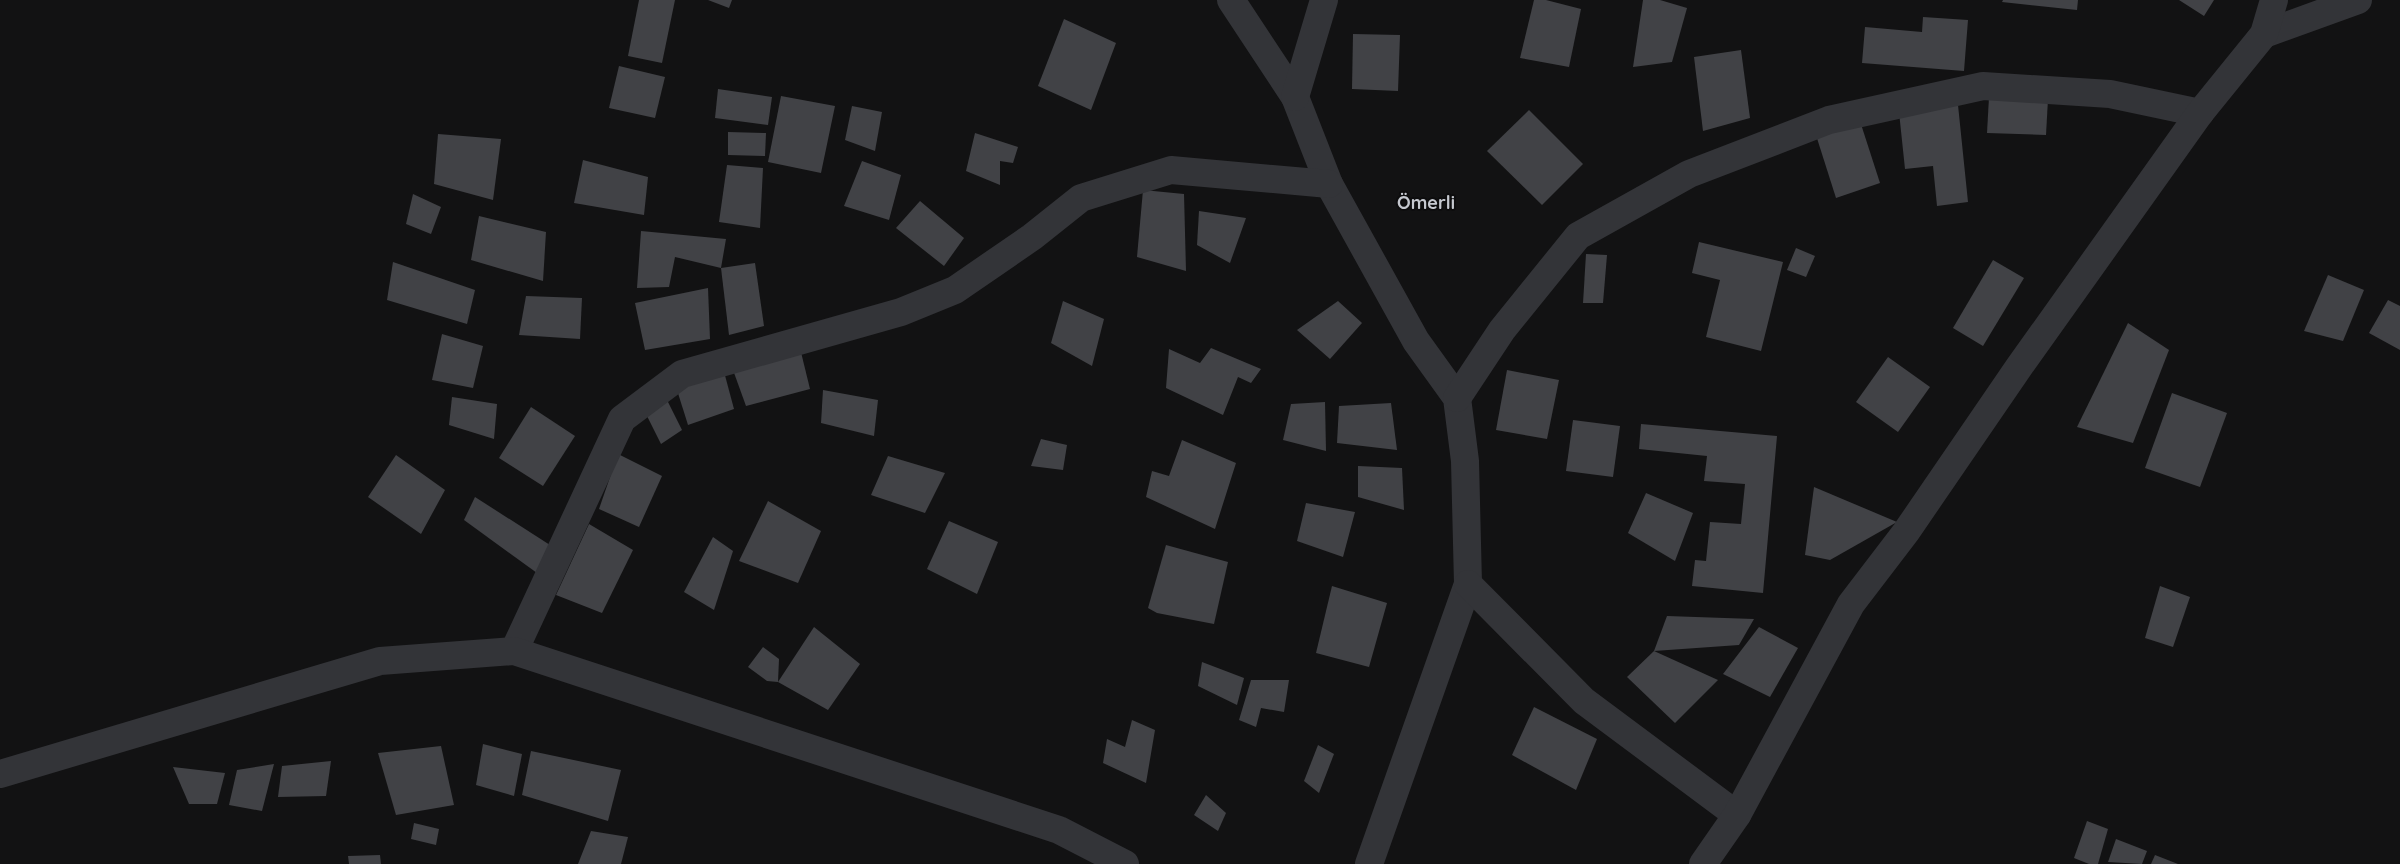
<svg xmlns="http://www.w3.org/2000/svg" width="2400" height="864" font-family="Quicksand,sans-serif">
<style>
.building{fill:#414246}
.lines{fill:none;stroke-linecap:round;stroke-linejoin:round}
.minor{stroke:#333438;stroke-width:28}
.tertiary{stroke:#333438;stroke-width:28}
.labels{text-anchor:middle;dominant-baseline:central;stroke-width:4;stroke-linejoin:round;paint-order:stroke}
.quarter-label{font-size:18px;font-weight:bold;fill:#c5c8cf;stroke:#0d0d0e}
</style>
<rect width="100%" height="100%" fill="#121213"/>
<g class="building">
<path d="M 639,0 L 675,0 L 662,63 L 628,56 Z"/>
<path d="M 708,0 L 732,0 L 729,8 Z"/>
<path d="M 1534,0 L 1546,0 L 1581,9 L 1569,67 L 1520,58 Z"/>
<path d="M 1643,0 L 1660,0 L 1687,8 L 1672,62 L 1633,67 Z"/>
<path d="M 2003,0 L 2078,0 L 2077,10 L 2002,2 Z"/>
<path d="M 2179,0 L 2214,0 L 2204,16 Z"/>
<path d="M 1923,17 L 1968,20 L 1964,71 L 1862,63 L 1865,27 L 1922,32 Z"/>
<path d="M 1064,19 L 1116,43 L 1091,110 L 1038,86 Z"/>
<path d="M 1353,34 L 1400,35 L 1398,91 L 1352,89 Z"/>
<path d="M 1741,50 L 1750,118 L 1703,131 L 1694,57 Z"/>
<path d="M 619,66 L 665,77 L 655,118 L 609,108 Z"/>
<path d="M 718,89 L 772,97 L 768,125 L 715,118 Z"/>
<path d="M 781,96 L 835,106 L 821,173 L 768,162 Z"/>
<path d="M 1989,97 L 2048,99 L 2046,135 L 1987,133 Z"/>
<path d="M 1958,105 L 1968,202 L 1937,206 L 1933,166 L 1905,169 L 1899,112 Z"/>
<path d="M 852,106 L 882,112 L 875,151 L 845,140 Z"/>
<path d="M 1529,110 L 1583,164 L 1542,205 L 1487,151 Z"/>
<path d="M 1859,118 L 1880,183 L 1836,198 L 1815,132 Z"/>
<path d="M 728,132 L 766,133 L 765,156 L 728,155 Z"/>
<path d="M 975,133 L 1018,147 L 1013,163 L 1000,161 L 1000,185 L 966,171 Z"/>
<path d="M 438,134 L 501,139 L 493,200 L 434,184 Z"/>
<path d="M 583,160 L 648,177 L 644,215 L 574,203 Z"/>
<path d="M 862,161 L 901,175 L 889,220 L 844,206 Z"/>
<path d="M 727,165 L 763,168 L 760,228 L 719,222 Z"/>
<path d="M 1143,190 L 1184,194 L 1186,271 L 1137,257 Z"/>
<path d="M 413,194 L 441,207 L 431,234 L 406,224 Z"/>
<path d="M 920,201 L 964,238 L 944,266 L 896,228 Z"/>
<path d="M 1199,211 L 1246,218 L 1230,263 L 1197,245 Z"/>
<path d="M 479,216 L 546,232 L 543,281 L 471,260 Z"/>
<path d="M 641,231 L 726,239 L 721,268 L 675,257 L 669,287 L 637,288 Z"/>
<path d="M 1699,242 L 1783,262 L 1761,351 L 1706,337 L 1720,280 L 1692,273 Z"/>
<path d="M 1796,248 L 1815,256 L 1806,277 L 1787,270 Z"/>
<path d="M 1586,254 L 1607,255 L 1603,303 L 1583,303 Z"/>
<path d="M 1993,260 L 2024,278 L 1983,346 L 1953,328 Z"/>
<path d="M 393,262 L 475,290 L 467,324 L 387,300 Z"/>
<path d="M 755,263 L 764,326 L 729,335 L 721,268 Z"/>
<path d="M 2328,275 L 2364,290 L 2343,341 L 2304,331 Z"/>
<path d="M 708,288 L 710,339 L 645,350 L 635,303 Z"/>
<path d="M 526,296 L 582,298 L 580,339 L 519,335 Z"/>
<path d="M 2388,300 L 2400,306 L 2400,350 L 2369,333 Z"/>
<path d="M 1063,301 L 1104,319 L 1092,366 L 1051,343 Z"/>
<path d="M 1338,301 L 1362,323 L 1330,359 L 1297,330 Z"/>
<path d="M 2128,323 L 2169,350 L 2133,443 L 2077,427 Z"/>
<path d="M 442,334 L 483,346 L 473,388 L 432,380 Z"/>
<path d="M 799,344 L 810,389 L 746,406 L 733,370 Z"/>
<path d="M 1211,348 L 1261,369 L 1251,383 L 1238,377 L 1223,415 L 1166,388 L 1169,349 L 1200,363 Z"/>
<path d="M 1888,357 L 1930,387 L 1898,432 L 1856,402 Z"/>
<path d="M 723,368 L 734,409 L 688,425 L 677,390 Z"/>
<path d="M 1507,370 L 1559,380 L 1547,439 L 1496,430 Z"/>
<path d="M 823,390 L 878,400 L 874,436 L 821,423 Z"/>
<path d="M 2172,393 L 2227,413 L 2200,487 L 2145,468 Z"/>
<path d="M 452,397 L 497,404 L 494,439 L 449,425 Z"/>
<path d="M 666,398 L 682,430 L 661,444 L 645,412 Z"/>
<path d="M 1325,402 L 1326,451 L 1283,440 L 1291,404 Z"/>
<path d="M 1391,403 L 1397,450 L 1337,443 L 1339,406 Z"/>
<path d="M 531,407 L 575,436 L 543,486 L 499,458 Z"/>
<path d="M 1573,420 L 1620,426 L 1613,477 L 1566,471 Z"/>
<path d="M 1641,424 L 1777,436 L 1763,593 L 1692,586 L 1695,560 L 1706,561 L 1710,522 L 1741,524 L 1745,484 L 1704,481 L 1707,456 L 1639,449 Z"/>
<path d="M 1041,439 L 1067,445 L 1063,470 L 1031,466 Z"/>
<path d="M 1182,440 L 1236,463 L 1215,529 L 1146,497 L 1152,471 L 1169,476 Z"/>
<path d="M 618,454 L 662,476 L 639,527 L 599,509 Z"/>
<path d="M 396,455 L 445,490 L 421,534 L 368,497 Z"/>
<path d="M 888,456 L 945,473 L 925,513 L 871,495 Z"/>
<path d="M 1358,466 L 1402,468 L 1404,510 L 1358,497 Z"/>
<path d="M 1814,487 L 1897,522 L 1830,560 L 1805,555 Z"/>
<path d="M 1646,493 L 1693,513 L 1675,561 L 1628,533 Z"/>
<path d="M 475,497 L 550,545 L 537,573 L 464,520 Z"/>
<path d="M 768,501 L 821,531 L 798,583 L 739,561 Z"/>
<path d="M 1306,503 L 1355,512 L 1343,557 L 1297,541 Z"/>
<path d="M 949,521 L 998,542 L 977,594 L 927,569 Z"/>
<path d="M 589,524 L 633,550 L 602,613 L 556,595 Z"/>
<path d="M 713,537 L 733,551 L 714,610 L 684,592 Z"/>
<path d="M 1166,545 L 1228,562 L 1214,624 L 1157,613 L 1148,608 Z"/>
<path d="M 1332,586 L 1387,603 L 1369,667 L 1316,653 Z"/>
<path d="M 2160,586 L 2190,597 L 2173,647 L 2145,638 Z"/>
<path d="M 1667,616 L 1754,619 L 1739,645 L 1654,651 Z"/>
<path d="M 814,627 L 860,664 L 828,710 L 778,682 Z"/>
<path d="M 1759,627 L 1798,648 L 1770,697 L 1723,674 Z"/>
<path d="M 763,647 L 779,659 L 778,682 L 767,681 L 748,667 Z"/>
<path d="M 1654,651 L 1718,680 L 1675,723 L 1627,677 Z"/>
<path d="M 1202,662 L 1244,678 L 1237,705 L 1198,686 Z"/>
<path d="M 1251,680 L 1289,680 L 1284,712 L 1261,708 L 1256,727 L 1239,720 Z"/>
<path d="M 1534,707 L 1597,739 L 1576,790 L 1512,755 Z"/>
<path d="M 1132,720 L 1155,730 L 1146,783 L 1103,763 L 1107,739 L 1125,747 Z"/>
<path d="M 483,744 L 522,754 L 514,796 L 476,785 Z"/>
<path d="M 1318,745 L 1334,754 L 1319,793 L 1304,781 Z"/>
<path d="M 441,746 L 454,805 L 396,815 L 378,753 Z"/>
<path d="M 531,751 L 621,770 L 608,821 L 522,795 Z"/>
<path d="M 331,761 L 326,796 L 278,797 L 282,766 Z"/>
<path d="M 274,764 L 262,811 L 229,805 L 237,770 Z"/>
<path d="M 173,767 L 225,773 L 217,804 L 189,804 Z"/>
<path d="M 1206,795 L 1226,813 L 1218,831 L 1194,815 Z"/>
<path d="M 2087,821 L 2108,829 L 2098,864 L 2089,864 L 2074,858 Z"/>
<path d="M 414,823 L 439,829 L 436,845 L 411,839 Z"/>
<path d="M 591,831 L 628,837 L 621,864 L 578,864 Z"/>
<path d="M 2116,839 L 2147,851 L 2142,864 L 2108,862 Z"/>
<path d="M 380,855 L 381,864 L 349,864 L 348,856 Z"/>
<path d="M 2155,855 L 2178,864 L 2151,864 Z"/>
</g>
<g class="lines">
<g class="minor">
<path d="M 1231,0 L 1295,97 L 1329,184 L 1416,341 L 1457,398 L 1465,461 L 1468,584 L 1369,864"/>
<path d="M 2264,34 L 2358,0"/>
<path d="M 1295,97 L 1324,0"/>
<path d="M 1457,398 L 1502,330 L 1578,236 L 1689,174 L 1829,120 L 1983,86 L 2110,94 L 2200,113"/>
<path d="M 1468,584 L 1584,701 L 1737,815"/>
<path d="M 514,651 L 622,419 L 682,374 L 901,312 L 955,290 L 1032,237 L 1081,198 L 1171,170 L 1329,184"/>
<path d="M 1703,864 L 1737,815 L 1851,604 L 1906,532 L 2019,367 L 2200,113 L 2264,34 L 2274,0"/>
</g>
<path class="tertiary" d="M 0,774 L 380,661 L 514,651 L 1059,830 L 1125,864"/>
</g>
<g class="labels">
<g class="quarter-label">
<text x="1426" y="202">Ömerli</text>
</g>
</g>
</svg>
